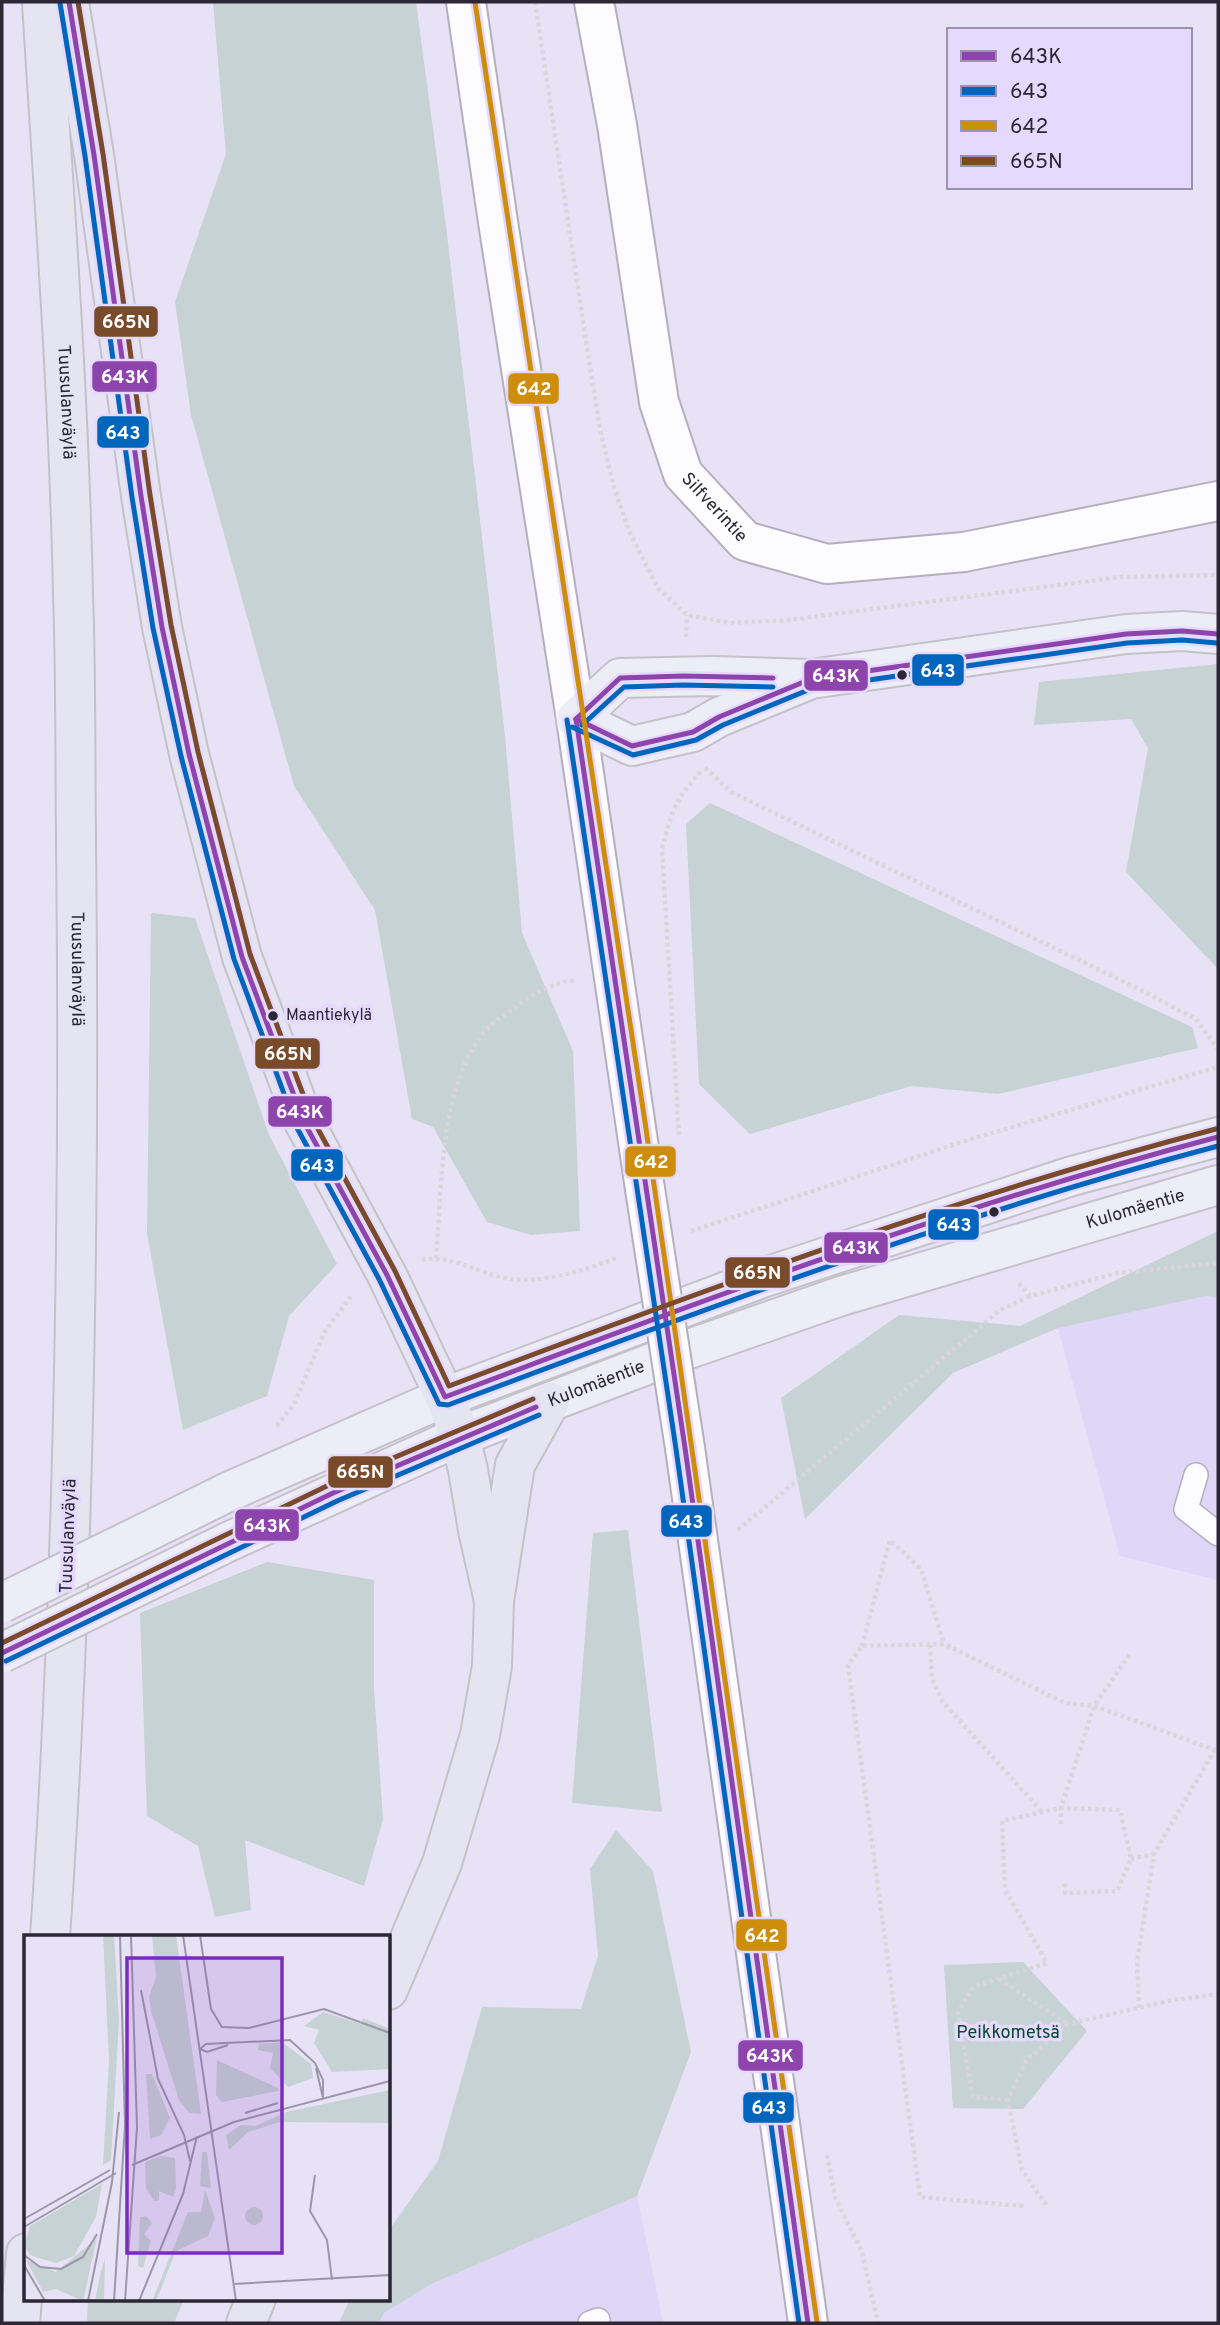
<svg xmlns="http://www.w3.org/2000/svg" width="1220" height="2325" font-family="Overpass,sans-serif">
<style>
.built{fill:#e0d6f7}
.green{fill:#c6d2d3}
.lines{fill:none;stroke-linecap:round;stroke-linejoin:round}
.lane-casing{stroke:#b4afbe;stroke-width:26}
.street-casing{stroke:#b4afbe;stroke-width:42}
.secondary-casing{stroke:#b4afbe;stroke-width:42}
.primary-casing{stroke:#c5c1cb;stroke-width:42}
.highway-casing{stroke:#c5c1cb;stroke-width:42}
.path{stroke:#d8d6dc;stroke-width:4.5;stroke-dasharray:3.5 3.5;stroke-linecap:butt}
.lane{stroke:#fcfbfe;stroke-width:23}
.street{stroke:#fcfbfe;stroke-width:38}
.secondary{stroke:#fcfbfe;stroke-width:38}
.primary{stroke:#ededf7;stroke-width:38}
.highway{stroke:#e5e5f2;stroke-width:38}
.secondary-bridge-casing{stroke:#b4afbe;stroke-width:42;stroke-linecap:butt}
.primary-bridge-casing{stroke:#c5c1cb;stroke-width:42;stroke-linecap:butt}
.secondary-bridge{stroke:#fcfbfe;stroke-width:38}
.primary-bridge{stroke:#ededf7;stroke-width:38}
.bus-1-casing{stroke:#e5dafe;stroke-width:10}
.bus-2-casing{stroke:#e5dafe;stroke-width:10}
.bus-3-casing{stroke:#e5dafe;stroke-width:10}
.bus-4-casing{stroke:#e5dafe;stroke-width:10}
.bus-1{stroke:#8e44ad;stroke-width:5}
.bus-2{stroke:#0065bd;stroke-width:5}
.bus-3{stroke:#ce8d0a;stroke-width:5}
.bus-4{stroke:#7a4b2a;stroke-width:5}
.bus-dot{fill:#2b2734;stroke:#e5dafe;stroke-width:2.5}
.labels{text-anchor:middle;dominant-baseline:central;stroke-width:7;stroke-linejoin:round;paint-order:stroke}
.bus-label{font-size:16px;fill:#2b2734;stroke:#e5dafe;text-anchor:start}
.street-label{font-size:18px;fill:#2b2734;stroke:#e5dafe}
.park-label{font-size:18px;fill:#03482f;stroke:#e5dafe}
.inset-road{fill:none;stroke:#9c97a8;stroke-width:2}
.view{fill:#7b2cbf;fill-opacity:0.15;stroke:#7b2cbf;stroke-width:3.5}
.inset-edge{fill:none;stroke:#2b2734;stroke-width:3.5}
.line-badge{stroke:#e5dafe;stroke-width:2.5}
.badge-label{font-size:19px;text-anchor:middle;font-weight:bold;fill:#fff}
</style>
<rect width="100%" height="100%" fill="#e8e2f6"/>
<g class="built">
<path d="M 1206,1296 L 1218,1297 L 1218,1580 L 1120,1556 L 1058,1328 Z"/>
<path d="M 637,2196 L 663,2323 L 379,2323 L 384,2313 L 431,2284 Z"/>
</g>
<g class="green">
<path d="M 213,2 L 416,2 L 446,226 L 505,736 L 522,933 L 573,1051 L 580,1231 L 531,1235 L 487,1222 L 433,1127 L 412,1119 L 375,910 L 294,786 L 191,415 L 175,302 L 226,154 Z"/>
<path d="M 1218,664 L 1218,969 L 1126,872 L 1148,748 L 1131,719 L 1034,725 L 1039,682 Z"/>
<path d="M 710,803 L 1192,1027 L 1198,1048 L 998,1094 L 911,1086 L 750,1134 L 699,1084 L 686,824 Z"/>
<path d="M 151,913 L 195,918 L 269,1135 L 337,1264 L 289,1316 L 267,1396 L 183,1430 L 147,1234 Z"/>
<path d="M 1218,1231 L 1218,1297 L 1206,1296 L 1058,1328 L 953,1373 L 805,1519 L 781,1398 L 899,1315 L 1020,1326 Z"/>
<path d="M 628,1530 L 662,1812 L 572,1803 L 593,1533 Z"/>
<path d="M 267,1562 L 374,1580 L 374,1690 L 383,1819 L 364,1886 L 245,1840 L 251,1910 L 215,1917 L 198,1846 L 147,1816 L 140,1613 Z"/>
<path d="M 616,1830 L 653,1871 L 691,2052 L 637,2196 L 431,2284 L 384,2313 L 379,2323 L 339,2323 L 350,2299 L 388,2299 L 389,2230 L 438,2161 L 482,2007 L 581,2009 L 598,1956 L 590,1869 Z"/>
<path d="M 1023,1962 L 1087,2031 L 1023,2109 L 953,2108 L 944,1965 Z"/>
<path d="M 88,2299 L 184,2299 L 174,2323 L 87,2323 Z"/>
</g>
<g class="lines">
<g class="lane-casing">
<g id="lane">
<path d="M 1196,1475 L 1186,1509 L 1218,1534"/>
<path d="M 590,2323 L 598,2320"/>
</g>
</g>
<g class="street-casing">
<g id="street">
<path id="s1" d="M 594,2 L 617,125 L 659,402 L 683,474 L 745,541 L 827,564 L 964,552 L 1218,501"/>
</g>
</g>
<g class="secondary-casing">
<g id="secondary">
<path d="M 466,2 L 498,222 L 576,719 L 645,1189"/>
<path d="M 685,1448 L 808,2323"/>
</g>
</g>
<g class="primary-casing">
<g id="primary">
<path d="M 811,679 L 719,717 L 693,732 L 632,746 L 576,719 L 620,678 L 713,676 L 811,679 L 1126,634 L 1182,631 L 1218,634"/>
<path d="M 228,1492 L 445,1397 L 762,1278 L 1072,1176 L 1218,1137"/>
<path id="s2" d="M 228,1542 L 460,1436 L 686,1350 L 841,1296 L 1218,1185"/>
</g>
</g>
<g class="highway-casing">
<g id="highway">
<path id="s3" d="M 42,2 C 54,199 69,397 73,594 C 76,675 75,757 76,838 C 80,1204 75,1571 50,1937"/>
<path d="M 69,2 L 94,155 L 141,496 L 162,627 L 189,754 L 242,957 L 304,1122 L 387,1275 L 445,1397 L 460,1436 L 468,1470 L 478,1530 L 494,1601"/>
<path d="M 388,1990 L 442,1863 L 480,1735 L 492,1666 L 494,1601 L 515,1465 L 550,1402"/>
<path d="M 20,2323 L 26,2253"/>
<path d="M 246,2323 L 256,2299"/>
</g>
</g>
<g class="path">
<path d="M 535,2 L 587,348 L 600,429 L 614,487 L 629,531 L 658,588 L 687,615 L 730,623 L 788,620 L 1121,577 L 1218,575"/>
<path d="M 686,637 L 687,615"/>
<path d="M 705,768 L 731,792 L 1139,989 L 1196,1019 L 1218,1049"/>
<path d="M 679,1135 L 662,849 C 672,811 675,799 702,770"/>
<path d="M 691,1231 L 968,1140 L 1218,1067"/>
<path d="M 436,1258 C 442,1189 439,1086 485,1031 C 492,1022 505,1015 514,1008 C 532,994 554,982 576,980"/>
<path d="M 422,1260 C 453,1254 481,1275 511,1279 C 546,1283 585,1270 617,1258"/>
<path d="M 1019,1283 L 1030,1296 L 1118,1273 L 1218,1263"/>
<path d="M 277,1426 L 294,1404 L 324,1333 L 352,1295"/>
<path d="M 738,1530 L 1000,1310 L 1030,1296"/>
<path d="M 930,1645 L 932,1679 L 943,1702 L 1042,1812"/>
<path d="M 862,1646 L 890,1540 L 921,1569 L 944,1644"/>
<path d="M 1061,1824 L 1061,1808 L 1094,1706 L 1130,1654"/>
<path d="M 1131,1859 L 1154,1854"/>
<path d="M 999,1979 L 1068,2024"/>
<path d="M 1139,2008 L 1137,1962 L 1154,1854 L 1214,1751"/>
<path d="M 1008,2100 L 973,2097 L 958,2013 L 973,1987 L 1047,1963 L 1005,1890 L 1002,1821 L 1061,1808 L 1120,1810 L 1131,1859 L 1117,1891 L 1065,1893 L 1065,1882"/>
<path d="M 827,2155 L 835,2197 L 862,2252 L 878,2323"/>
<path d="M 1046,2205 L 1022,2170 L 1008,2100 L 1026,2061 L 1068,2024 L 1168,2001 L 1218,1994"/>
<path d="M 1023,2206 L 920,2197 L 848,1665 L 862,1646 L 944,1644 L 1065,1703 L 1094,1706 L 1218,1751"/>
</g>
<use href="#lane" class="lane"/>
<use href="#street" class="street"/>
<use href="#secondary" class="secondary"/>
<use href="#primary" class="primary"/>
<use href="#highway" class="highway"/>
<g class="secondary-bridge-casing">
<path id="secondary-bridge" d="M 645,1189 L 685,1448"/>
</g>
<g class="primary-bridge-casing">
<g id="primary-bridge">
<path d="M 2,1603 L 228,1492"/>
<path d="M 2,1653 L 228,1542"/>
</g>
</g>
<use href="#secondary-bridge" class="secondary-bridge"/>
<use href="#primary-bridge" class="primary-bridge"/>
<g class="bus-1-casing">
<g id="bus-1">
<path d="M 69,2 L 94,155 L 141,496 L 162,627 L 189,754 L 242,957 L 304,1122 L 387,1275 L 445,1397 C 700,1301 954,1206 1218,1137"/>
<path d="M 576,719 L 685,1448 L 808,2323"/>
<path d="M 576,719 L 632,746 L 693,732 L 719,717 L 811,679 L 1126,634 L 1182,631 L 1218,634"/>
<path d="M 576,719 L 620,678 L 683,676 L 773,678"/>
<path d="M 2,1653 L 333,1493 L 536,1407"/>
</g>
</g>
<g class="bus-2-casing">
<g id="bus-2">
<path d="M 60,3 L 85,156 L 132,497 L 153,628 L 181,756 L 234,959 L 296,1126 L 379,1279 L 439,1404 L 448,1405 C 702,1310 956,1215 1218,1146"/>
<path d="M 567,720 L 676,1449 L 799,2323"/>
<path d="M 582,725 L 624,687 L 683,685 L 773,687"/>
<path d="M 572,727 L 633,755 L 696,740 L 723,725 L 813,688 L 1127,643 L 1182,640 L 1217,643"/>
<path d="M 6,1661 L 337,1501 L 539,1415"/>
</g>
</g>
<g class="bus-3-casing">
<path id="bus-3" d="M 475,2 L 645,1122 L 817,2322"/>
</g>
<g class="bus-4-casing">
<g id="bus-4">
<path d="M 78,2 L 103,154 L 150,495 L 171,625 L 198,752 L 250,954 L 312,1118 L 395,1271 L 449,1386 C 702,1291 954,1197 1216,1129"/>
<path d="M 2,1643 L 329,1485 L 533,1399"/>
</g>
</g>
<use href="#bus-1" class="bus-1"/>
<use href="#bus-2" class="bus-2"/>
<use href="#bus-3" class="bus-3"/>
<use href="#bus-4" class="bus-4"/>
</g>
<g class="bus-dot">
<circle cx="902" cy="675" r="6"/>
<circle cx="273" cy="1016" r="6"/>
<circle cx="994" cy="1212" r="6"/>
</g>
<g class="labels">
<g class="bus-label">
<text x="286" y="1016">Maantiekylä</text>
</g>
<g class="street-label">
<text stroke="none"><textPath href="#s3" startOffset="401">Tuusulanväylä</textPath></text>
<text stroke="none"><textPath href="#s1" startOffset="527">Silfverintie</textPath></text>
<text stroke="none"><textPath href="#s3" startOffset="968">Tuusulanväylä</textPath></text>
<text stroke="none"><textPath href="#s2" startOffset="968">Kulomäentie</textPath></text>
<text stroke="none"><textPath href="#s2" startOffset="401">Kulomäentie</textPath></text>
<text transform="translate(69 1536) rotate(-88)">Tuusulanväylä</text>
</g>
<g class="park-label">
<text x="1008" y="2033">Peikkometsä</text>
</g>
</g>
<g transform="translate(24 1935)">
<rect width="366" height="366" fill="#e8e2f6"/>
<path d="M 79,0 L 90,0 L 95,86 L 87,225 L 79,230 L 85,125 ZM 128,0 L 152,0 L 177,179 L 165,178 L 155,165 L 127,76 L 125,61 L 132,42 ZM 299,77 L 337,89 L 339,83 L 366,94 L 366,134 L 308,137 L 290,108 L 295,95 L 280,91 ZM 258,107 L 287,129 L 289,143 L 264,152 L 246,133 L 249,118 L 234,115 L 235,109 ZM 193,125 L 254,153 L 255,156 L 198,167 L 192,160 ZM 122,139 L 128,139 L 146,183 L 137,200 L 126,204 ZM 366,155 L 366,188 L 256,187 L 224,197 L 205,215 L 202,200 L 217,190 L 232,191 L 262,177 ZM 178,217 L 183,217 L 187,253 L 176,251 ZM 137,221 L 151,223 L 152,254 L 149,262 L 135,256 L 135,265 L 130,266 L 122,253 L 121,227 ZM 78,249 L 72,282 L 50,321 L 32,328 L 8,321 L 0,312 L 6,291 ZM 181,255 L 191,283 L 184,301 L 152,316 L 132,366 L 128,366 L 164,277 L 177,277 ZM221 281a9 9 0 1 1 18 0a9 9 0 1 1-18 0ZM 122,281 L 128,288 L 120,299 L 127,306 L 119,333 L 114,331 L 116,282 ZM 73,303 L 59,366 L 32,354 L 19,357 L 2,325 L 32,337 ZM 81,323 L 80,366 L 71,366 L 76,340 Z" fill="#c6d2d3"/>
<path class="inset-road" d="M 159,0 L 212,366M 176,0 L 187,74 L 198,92 L 225,93 L 300,74 L 366,98M 117,55 L 134,144 L 160,200 L 166,226M 176,114 L 182,109 L 266,105 L 291,128 L 299,145 L 299,163M 176,114 L 183,117 L 204,110M 292,133 L 299,163M 221,178 L 254,168M 108,230 L 210,187 L 366,146M 291,240 L 286,276 L 303,305 L 308,345M 0,284 L 86,235M 0,292 L 92,238M 0,320 L 16,332 L 37,334 L 59,322 L 73,299M 0,330 L 21,366M 210,349 L 366,340M 64,366 L 88,247 L 95,177M 90,366 L 101,190 L 96,0M 101,366 L 113,192 L 107,0M 115,366 L 159,259 L 173,201"/>
<path class="view" d="M 103,23 L 258,23 L 258,318 L 103,318 Z"/>
<rect width="366" height="366" class="inset-edge"/>
</g>
<g class="line-badge">
<rect x="93" y="305" width="66" height="33" rx="7" fill="#7a4b2a"/>
<rect x="91" y="360" width="67" height="33" rx="7" fill="#8e44ad"/>
<rect x="507" y="372" width="53" height="33" rx="7" fill="#ce8d0a"/>
<rect x="96" y="415" width="54" height="34" rx="7" fill="#0065bd"/>
<rect x="911" y="653" width="54" height="34" rx="7" fill="#0065bd"/>
<rect x="803" y="659" width="66" height="33" rx="7" fill="#8e44ad"/>
<rect x="254" y="1037" width="67" height="33" rx="7" fill="#7a4b2a"/>
<rect x="267" y="1095" width="66" height="33" rx="7" fill="#8e44ad"/>
<rect x="624" y="1145" width="53" height="33" rx="7" fill="#ce8d0a"/>
<rect x="290" y="1148" width="54" height="34" rx="7" fill="#0065bd"/>
<rect x="927" y="1208" width="53" height="33" rx="7" fill="#0065bd"/>
<rect x="823" y="1231" width="66" height="33" rx="7" fill="#8e44ad"/>
<rect x="724" y="1256" width="67" height="33" rx="7" fill="#7a4b2a"/>
<rect x="327" y="1455" width="67" height="34" rx="7" fill="#7a4b2a"/>
<rect x="660" y="1504" width="53" height="34" rx="7" fill="#0065bd"/>
<rect x="234" y="1508" width="66" height="34" rx="7" fill="#8e44ad"/>
<rect x="735" y="1918" width="53" height="34" rx="7" fill="#ce8d0a"/>
<rect x="737" y="2039" width="67" height="33" rx="7" fill="#8e44ad"/>
<rect x="742" y="2091" width="53" height="33" rx="7" fill="#0065bd"/>
</g>
<g class="badge-label">
<text x="126" y="328">665N</text>
<text x="125" y="383">643K</text>
<text x="534" y="395">642</text>
<text x="123" y="439">643</text>
<text x="938" y="677">643</text>
<text x="836" y="682">643K</text>
<text x="288" y="1060">665N</text>
<text x="300" y="1118">643K</text>
<text x="651" y="1168">642</text>
<text x="317" y="1172">643</text>
<text x="954" y="1231">643</text>
<text x="856" y="1254">643K</text>
<text x="757" y="1279">665N</text>
<text x="360" y="1478">665N</text>
<text x="686" y="1528">643</text>
<text x="267" y="1532">643K</text>
<text x="762" y="1942">642</text>
<text x="770" y="2062">643K</text>
<text x="769" y="2114">643</text>
</g>
<rect width="1220" height="2325" fill="none" stroke="#2b2734" stroke-width="7"/>
<rect x="947" y="28" width="245" height="161" fill="#e5dafe" stroke="#9b92ad" stroke-width="2"/>
<rect x="961" y="51" width="35" height="10" fill="#8e44ad" stroke="#9b92ad" stroke-width="2"/>
<text x="1010" y="63" font-size="21" fill="#2b2734">643K</text>
<rect x="961" y="86" width="35" height="10" fill="#0065bd" stroke="#9b92ad" stroke-width="2"/>
<text x="1010" y="98" font-size="21" fill="#2b2734">643</text>
<rect x="961" y="121" width="35" height="10" fill="#ce8d0a" stroke="#9b92ad" stroke-width="2"/>
<text x="1010" y="133" font-size="21" fill="#2b2734">642</text>
<rect x="961" y="156" width="35" height="10" fill="#7a4b2a" stroke="#9b92ad" stroke-width="2"/>
<text x="1010" y="168" font-size="21" fill="#2b2734">665N</text>
</svg>
